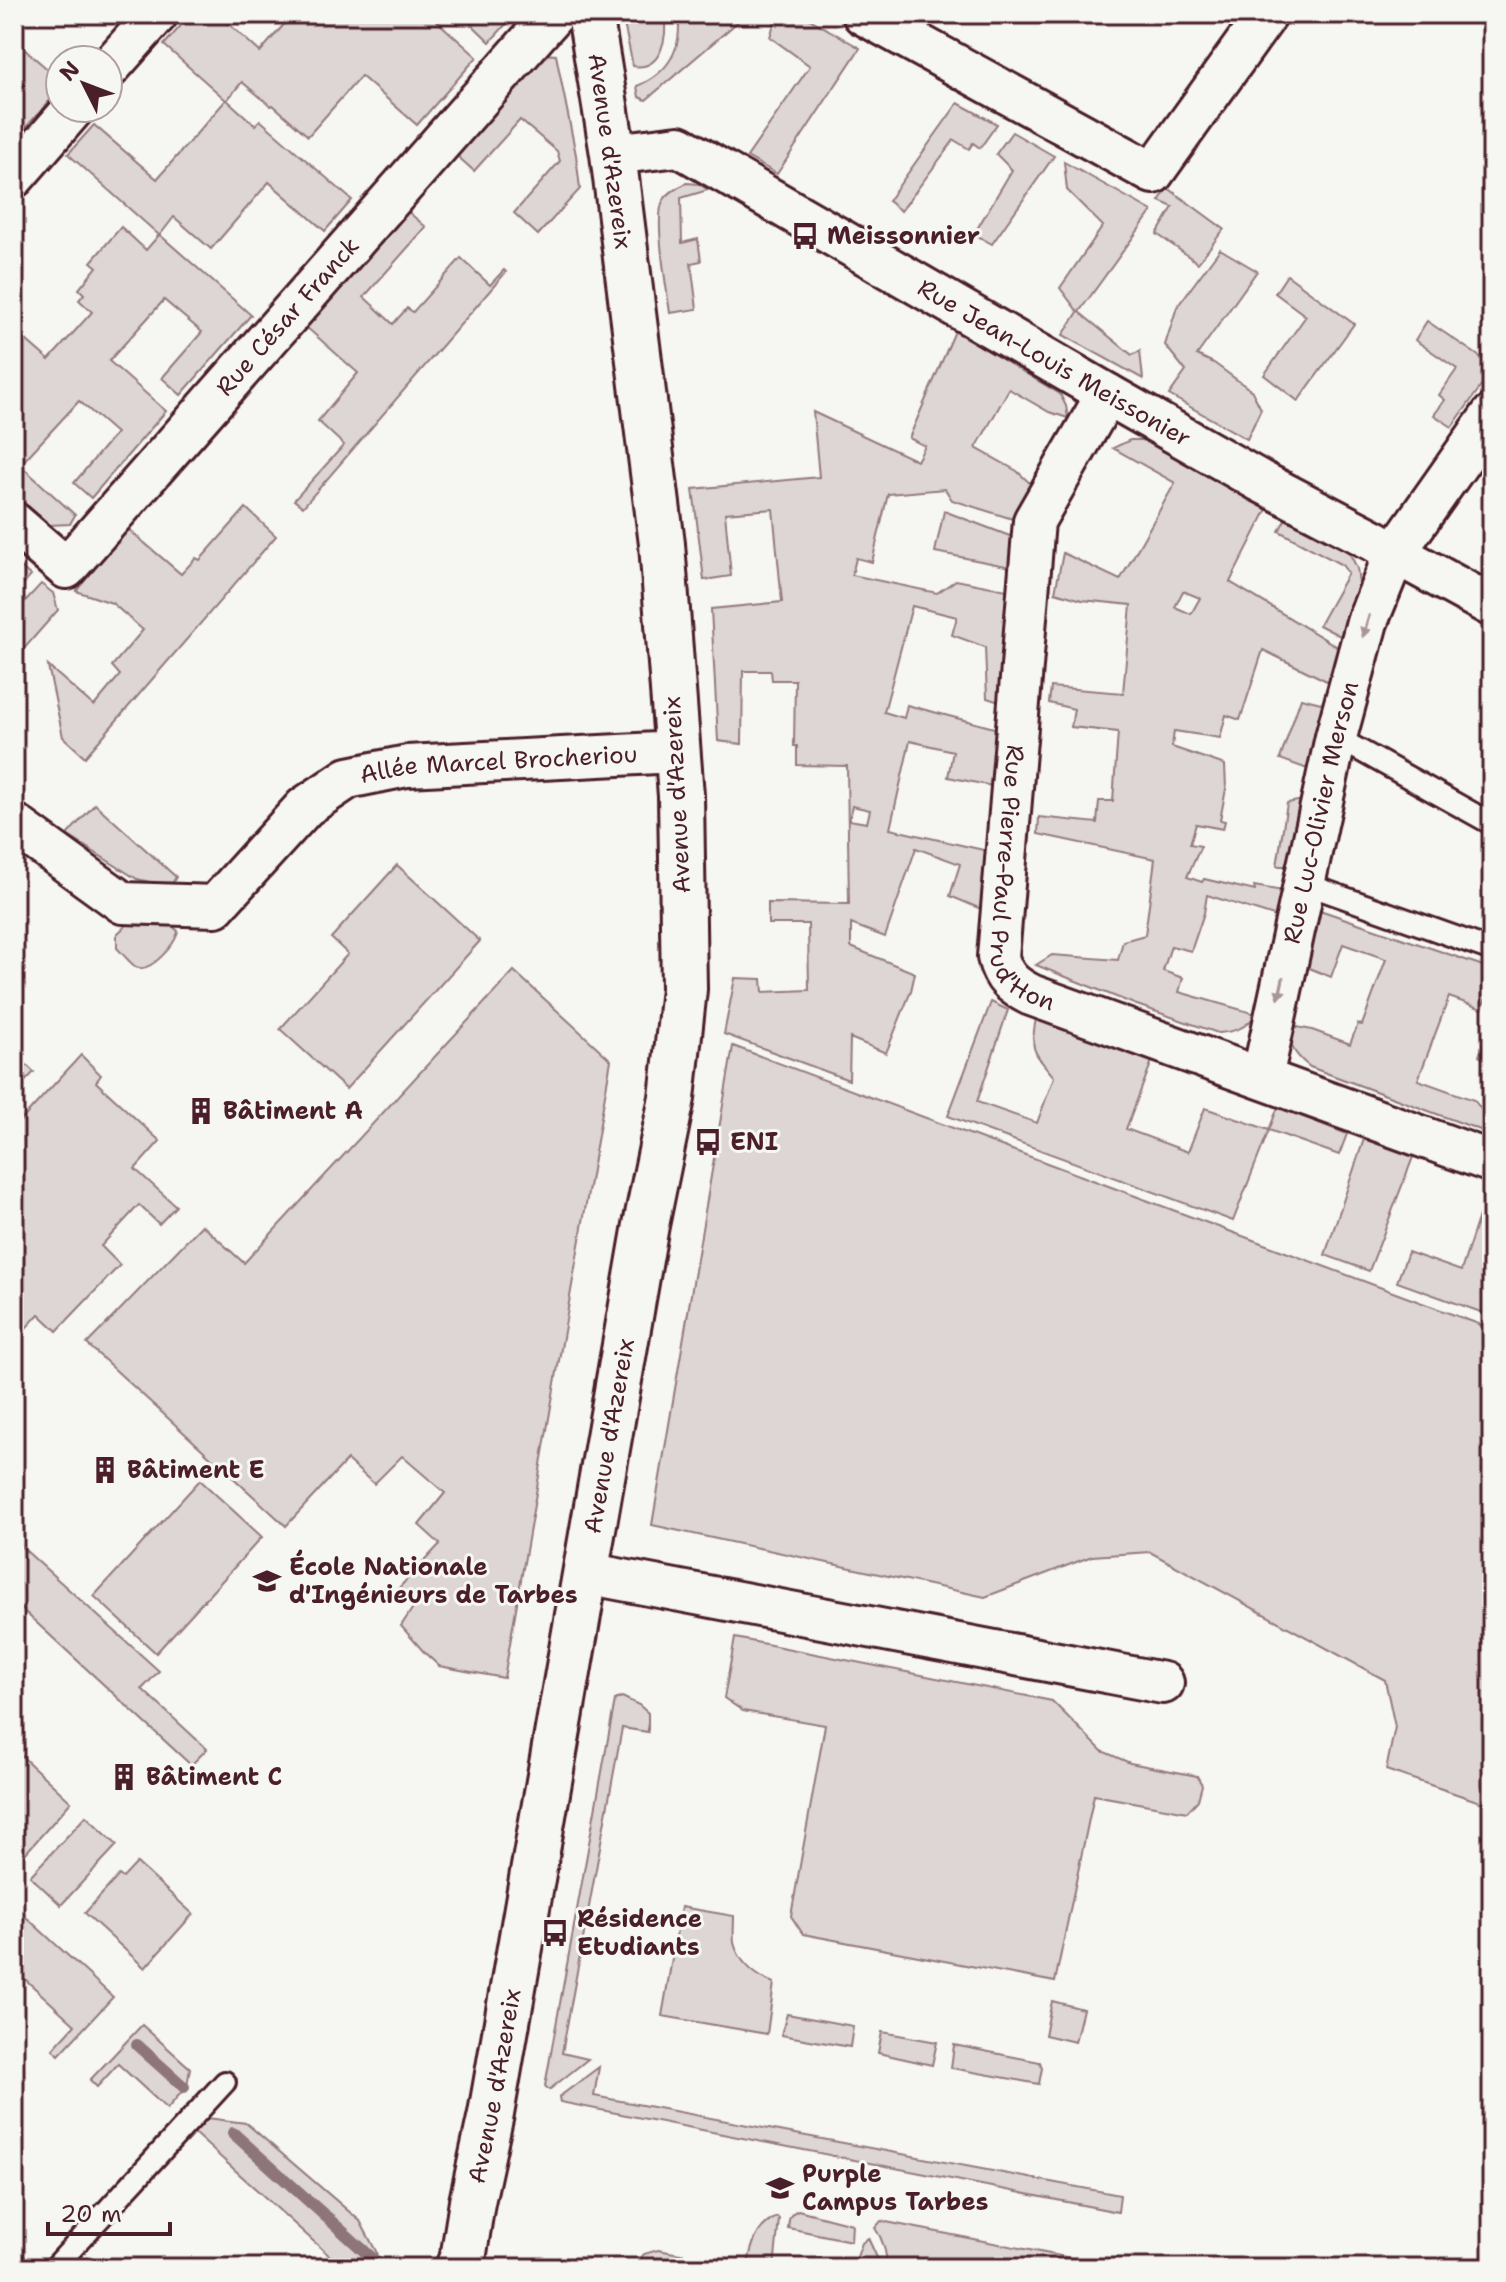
<svg xmlns="http://www.w3.org/2000/svg" width="1506" height="2282" font-family="'Shantell Sans',sans-serif">
<style>
.green{fill:#ddd6d5;stroke:#947a80;stroke-width:2;fill-rule:evenodd}
.lines{fill:none;stroke-linecap:round;stroke-linejoin:round}
.stream{stroke:#8e747a;stroke-width:12}
.service-casing{stroke:#4a1f2b;stroke-width:26}
.minor-casing{stroke:#4a1f2b;stroke-width:46}
.secondary-casing{stroke:#4a1f2b;stroke-width:50}
.service{stroke:#f6f6f2;stroke-width:20}
.minor{stroke:#f6f6f2;stroke-width:40}
.secondary{stroke:#f6f6f2;stroke-width:44}
.oneway{fill:#a99598}
.labels{text-anchor:middle;dominant-baseline:central;stroke-width:6;stroke-linejoin:round;paint-order:stroke}
.street-label{font-size:24px;fill:#4a1f2b;stroke:#f6f6f2}
.poi-label{font-size:24px;font-weight:bold;fill:#4a1f2b;stroke:#f6f6f2;text-anchor:start}
</style>
<rect width="100%" height="100%" fill="#f6f6f2"/>
<filter id="ink" filterUnits="userSpaceOnUse"><feTurbulence type="fractalNoise" baseFrequency=".0125" numOctaves="2"/><feDisplacementMap in="SourceGraphic" scale="16" xChannelSelector="R" yChannelSelector="G"/><feConvolveMatrix kernelMatrix="1 2 1 2 8 2 1 2 1" color-interpolation-filters="sRGB"/></filter>
<g filter="url(#ink)">
<g class="green">
<path d="M 191,14 L 218,14 L 260,52 L 293,14 L 429,14 L 477,57 L 417,125 L 361,76 L 308,136 L 273,105 L 271,106 L 242,82 L 227,100 L 255,125 L 260,120 L 352,200 L 325,231 L 269,182 L 211,249 L 174,217 L 160,235 L 251,315 L 181,395 L 162,378 L 202,332 L 164,300 L 109,361 L 166,411 L 91,498 L 74,483 L 116,433 L 79,401 L 20,465 L 75,515 L 70,524 L 49,525 L 14,494 L 14,340 L 19,334 L 49,360 L 92,312 L 79,300 L 84,294 L 79,289 L 97,267 L 91,262 L 121,227 L 146,250 L 159,235 L 68,154 L 94,125 L 157,179 L 226,100 L 164,45 Z"/>
<path d="M 461,14 L 515,14 L 490,42 Z"/>
<path d="M 622,14 L 664,14 C 668,36 662,71 633,66 Z"/>
<path d="M 678,14 L 747,14 L 646,100 L 639,97 L 637,86 C 669,73 683,48 678,14 Z"/>
<path d="M 777,14 L 801,14 L 860,48 L 777,174 L 747,157 L 810,66 L 770,37 Z"/>
<path d="M 14,40 L 60,80 L 60,89 L 14,141 Z"/>
<path d="M 543,54 L 556,55 L 576,155 L 580,189 L 538,235 L 514,213 L 560,161 L 557,151 L 520,120 L 474,171 L 455,154 Z"/>
<path d="M 958,103 L 997,124 L 980,148 L 973,143 L 969,149 L 954,140 L 901,211 L 888,201 Z"/>
<path d="M 1012,132 L 1054,156 L 992,244 L 974,234 L 1012,170 L 996,154 Z"/>
<path d="M 1064,162 L 1152,211 L 1079,312 L 1132,355 L 1140,351 L 1143,379 L 1063,335 L 1078,312 L 1060,288 L 1103,226 L 1067,190 Z"/>
<path d="M 687,183 L 699,184 L 708,190 L 681,198 L 682,243 L 698,239 L 701,261 L 691,263 L 697,309 L 670,313 C 667,291 654,218 663,201 C 668,192 678,187 687,183 Z"/>
<path d="M 1168,188 L 1224,229 L 1198,263 L 1157,234 L 1173,207 L 1159,201 Z"/>
<path d="M 406,210 L 426,227 L 364,297 L 393,324 L 407,308 L 413,312 L 461,258 L 490,285 L 504,270 L 506,272 L 303,507 L 294,500 L 344,445 L 318,421 L 358,373 L 305,326 Z"/>
<path d="M 1220,249 L 1257,271 L 1197,355 L 1214,363 L 1252,391 L 1261,409 L 1247,439 L 1169,395 L 1186,371 L 1165,345 L 1177,307 Z"/>
<path d="M 1287,275 L 1354,324 L 1298,401 L 1264,375 L 1306,316 L 1275,293 Z"/>
<path d="M 1427,321 L 1492,365 L 1492,371 L 1452,427 L 1434,415 L 1445,400 L 1439,395 L 1457,369 L 1415,340 Z"/>
<path d="M 955,331 L 1060,394 L 1066,406 L 1068,418 L 1049,412 L 1009,389 L 976,448 L 1017,471 L 1034,487 L 1019,521 L 952,500 L 945,489 L 888,494 L 872,562 L 856,558 L 852,575 L 937,593 L 956,580 L 1007,590 L 1008,609 L 999,702 L 987,698 L 985,647 L 952,635 L 957,617 L 912,606 L 884,712 L 904,718 L 907,705 L 998,729 L 992,786 L 948,777 L 953,751 L 910,741 L 890,829 L 988,851 L 981,909 L 950,896 L 960,864 L 916,848 L 885,937 L 851,924 L 851,947 L 915,973 L 911,991 L 886,1053 L 850,1038 L 849,1080 L 724,1034 L 735,978 L 762,979 L 763,992 L 809,990 L 808,924 L 768,924 L 768,903 L 849,904 L 847,766 L 797,765 L 797,746 L 794,746 L 795,680 L 772,680 L 771,671 L 743,671 L 742,744 L 718,741 L 711,609 L 782,602 L 773,509 L 725,513 L 731,576 L 704,580 L 693,489 L 819,477 L 813,412 L 917,461 L 925,446 L 909,438 ZM 852,806 L 870,810 L 867,823 L 849,820 Z"/>
<path d="M 1130,440 L 1142,440 L 1153,443 L 1267,509 L 1230,582 L 1341,649 L 1329,682 L 1263,650 L 1240,720 L 1226,715 L 1220,738 L 1174,731 L 1172,747 L 1225,765 L 1226,789 L 1220,820 L 1225,821 L 1223,829 L 1196,824 L 1190,844 L 1201,846 L 1187,877 L 1202,882 L 1204,879 L 1255,891 L 1254,886 L 1283,891 L 1277,917 L 1207,895 L 1204,913 L 1191,951 L 1171,946 L 1163,971 L 1183,978 L 1179,992 L 1256,1014 C 1247,1028 1234,1032 1218,1033 L 1134,1004 L 1036,965 L 1052,955 L 1118,960 L 1123,941 L 1145,935 L 1155,859 L 1038,834 L 1039,817 L 1097,823 L 1099,801 L 1113,801 L 1118,732 L 1071,727 L 1074,709 L 1049,703 L 1051,687 L 1123,693 L 1131,605 L 1082,600 L 1055,592 L 1063,553 L 1120,580 L 1175,483 L 1113,448 ZM 1183,591 L 1200,598 L 1191,614 L 1175,607 Z"/>
<path d="M 246,508 L 276,536 L 85,757 L 63,737 L 48,666 L 94,706 L 120,675 L 112,666 L 143,630 L 112,603 L 76,591 L 128,529 L 181,574 L 196,558 L 200,560 Z"/>
<path d="M 944,511 L 1015,538 L 1011,567 L 935,552 Z"/>
<path d="M 1286,518 L 1349,552 L 1357,568 L 1361,597 L 1344,638 L 1319,625 L 1348,573 L 1342,565 L 1279,531 Z"/>
<path d="M 14,561 L 31,576 L 14,594 Z"/>
<path d="M 41,584 L 53,593 L 58,610 L 14,660 L 14,613 Z"/>
<path d="M 1301,698 L 1325,704 L 1310,770 L 1280,759 Z"/>
<path d="M 1303,800 L 1288,866 L 1277,866 L 1287,803 Z"/>
<path d="M 95,804 L 176,877 L 173,882 L 167,886 L 137,879 L 67,835 Z"/>
<path d="M 397,865 L 480,941 L 346,1089 L 280,1029 L 348,954 L 331,938 Z"/>
<path d="M 1311,907 L 1492,969 L 1492,982 L 1482,1009 L 1449,997 L 1418,1080 L 1474,1100 L 1484,1113 L 1483,1131 L 1310,1067 C 1295,1056 1288,1044 1287,1025 L 1312,1030 L 1350,1044 L 1358,1024 L 1362,1025 L 1386,959 L 1343,944 L 1331,977 L 1299,964 Z"/>
<path d="M 131,921 L 171,925 L 178,931 C 177,943 150,974 136,967 C 130,963 123,954 117,948 L 117,934 Z"/>
<path d="M 514,971 L 611,1060 L 504,1678 L 439,1666 L 424,1652 L 401,1626 L 414,1606 L 397,1590 L 440,1544 L 419,1525 L 445,1493 L 402,1456 L 374,1484 L 347,1460 L 286,1526 L 87,1344 L 202,1225 L 244,1263 Z"/>
<path d="M 991,1002 L 1008,1010 L 977,1102 L 1037,1123 L 1054,1077 C 1035,1053 1029,1052 1036,1019 L 1152,1061 L 1126,1129 L 1188,1152 L 1205,1108 L 1269,1130 L 1278,1107 L 1347,1134 L 1339,1155 L 1269,1130 L 1233,1221 L 948,1116 Z"/>
<path d="M 1492,1020 L 1492,1067 L 1488,1061 L 1479,1056 Z"/>
<path d="M 733,1046 L 1492,1329 L 1492,1806 L 1386,1770 L 1395,1727 L 1385,1680 L 1150,1552 L 1092,1556 L 985,1597 L 652,1525 Z"/>
<path d="M 14,1053 L 34,1072 L 14,1093 Z"/>
<path d="M 81,1055 L 101,1075 L 96,1082 L 160,1141 L 135,1169 L 176,1206 L 159,1224 L 139,1205 L 101,1246 L 120,1265 L 57,1331 L 39,1314 L 14,1341 L 14,1128 Z"/>
<path d="M 1364,1139 L 1413,1157 L 1369,1271 L 1325,1255 Z"/>
<path d="M 1489,1185 L 1492,1186 L 1492,1316 L 1397,1282 L 1408,1252 L 1461,1271 Z"/>
<path d="M 200,1480 L 262,1537 L 156,1653 L 94,1596 Z"/>
<path d="M 14,1540 L 159,1671 L 142,1689 L 207,1749 L 191,1765 L 14,1602 Z"/>
<path d="M 735,1638 L 1052,1701 L 1102,1751 L 1130,1763 L 1197,1776 L 1202,1785 L 1198,1800 L 1187,1812 L 1094,1795 L 1055,1982 L 803,1934 L 791,1916 L 825,1725 L 743,1711 L 724,1698 Z"/>
<path d="M 622,1697 L 639,1705 L 648,1713 L 648,1732 L 622,1728 L 562,2053 L 588,2059 L 549,2090 L 545,2086 L 615,1700 Z"/>
<path d="M 14,1749 L 71,1802 L 16,1864 L 14,1862 Z"/>
<path d="M 86,1816 L 117,1845 L 61,1905 L 30,1876 Z"/>
<path d="M 137,1863 L 193,1914 L 145,1968 L 85,1913 L 119,1875 L 123,1878 Z"/>
<path d="M 14,1906 L 113,1997 L 59,2055 L 53,2049 L 75,2025 L 14,1969 Z"/>
<path d="M 681,1907 L 734,1916 C 734,1925 733,1935 734,1943 C 739,1962 756,1977 774,1983 L 767,2034 L 662,2016 Z"/>
<path d="M 1052,2001 L 1083,2009 L 1075,2042 L 1045,2035 Z"/>
<path d="M 787,2014 L 853,2026 L 850,2047 L 781,2035 Z"/>
<path d="M 142,2025 L 190,2068 L 187,2086 L 167,2109 L 118,2064 L 97,2087 L 90,2080 Z"/>
<path d="M 882,2032 L 937,2042 L 932,2065 L 878,2053 Z"/>
<path d="M 954,2045 L 1040,2062 L 1042,2068 L 1039,2084 L 951,2068 Z"/>
<path d="M 599,2067 L 594,2096 L 1120,2195 L 1118,2212 L 560,2102 L 559,2097 Z"/>
<path d="M 207,2118 L 246,2123 L 360,2221 L 377,2253 L 363,2268 L 343,2268 L 194,2133 Z"/>
<path d="M 798,2210 L 852,2224 L 851,2241 L 788,2228 C 789,2219 789,2214 798,2210 Z"/>
<path d="M 777,2217 L 779,2219 L 774,2268 L 747,2268 C 751,2247 756,2226 777,2217 Z"/>
<path d="M 881,2221 L 1101,2264 L 1121,2268 L 887,2268 C 887,2253 884,2241 875,2228 Z"/>
<path d="M 868,2238 L 879,2262 L 878,2268 L 853,2268 L 862,2243 Z"/>
<path d="M 658,2250 L 730,2263 L 729,2268 L 639,2268 L 637,2263 L 644,2254 Z"/>
</g>
<g class="lines">
<g class="stream">
<path d="M 137,2045 L 184,2087"/>
<path d="M 233,2133 L 382,2267"/>
</g>
<g class="service-casing">
<g id="service">
<path d="M 1336,737 L 1492,824"/>
<path d="M 1303,883 L 1492,950"/>
<path d="M 54,2268 L 225,2082"/>
</g>
</g>
<g class="minor-casing">
<g id="minor">
<path d="M 863,14 L 1153,173 L 1267,14"/>
<path d="M 108,69 L 157,14"/>
<path id="s1" d="M 613,154 L 679,146 L 1107,394 L 1260,481 L 1375,541 L 1395,553 L 1492,606"/>
<path d="M 14,177 L 74,108"/>
<path id="s2" d="M 1107,394 L 1034,521 L 998,957 C 1003,978 1013,986 1031,995 L 1492,1162"/>
<path id="s3" d="M 14,523 L 66,568 L 554,14"/>
<path id="s4" d="M 14,824 L 123,903 L 215,906 L 305,807 L 348,778 L 407,766 L 676,752"/>
<path id="s5" d="M 1262,1078 L 1336,737 L 1367,622 L 1395,553 L 1492,415"/>
<path d="M 586,1573 L 1163,1683"/>
</g>
</g>
<g class="secondary-casing">
<g id="secondary">
<path id="s6" d="M 458,2268 L 464,2253 L 472,2202 L 491,2114 L 646,1225 L 672,1098 L 684,989 L 681,796 L 662,544 L 613,154 L 590,14"/>
</g>
</g>
<use href="#service" class="service"/>
<use href="#minor" class="minor"/>
<use href="#secondary" class="secondary"/>
</g>
<defs><path id="oneway-solid" d="M-6-.8H1V-3.2L6.5 0L1 3.2V.8H-6Z" transform="scale(2)"/></defs>
<g class="oneway">
<use href="#oneway-solid" transform="translate(1366 626) rotate(107)"/>
<use href="#oneway-solid" transform="translate(1281 988) rotate(102)"/>
</g>
</g>
<defs>
<g id="bus-bare" transform="scale(2.16)"><path d="M-5-6H5V4H4V6H2V4H-2V6H-4V4H-5ZM-3.5-4V0h7V-4ZM-3.5 1.2v1.5H-2V1.2ZM2 1.2v1.5H3.5V1.2Z" fill="#4a1f2b" stroke="#f6f6f2" stroke-width="2.5" paint-order="stroke"/></g>
<g id="building-bare" transform="scale(2.16)"><path d="M-4-6H4V6H1V3H-1V6H-4ZM-2.5-4.3h1.7v1.8h-1.7ZM.8-4.3h1.7v1.8H.8ZM-2.5-1h1.7V.8h-1.7ZM.8-1h1.7V.8H.8Z" fill="#4a1f2b" stroke="#f6f6f2" stroke-width="2.5" paint-order="stroke"/></g>
<g id="university-bare" transform="scale(2.16)"><path d="M0-5L7-2L0 1L-7-2ZM-4 1L0 2.5L4 1V4Q0 6-4 4Z" fill="#4a1f2b" stroke="#f6f6f2" stroke-width="2.5" paint-order="stroke"/></g>
</defs>
<g fill-rule="evenodd">
<use href="#bus-bare" x="805" y="236"/>
<use href="#building-bare" x="201" y="1111"/>
<use href="#bus-bare" x="708" y="1142"/>
<use href="#building-bare" x="105" y="1470"/>
<use href="#university-bare" x="267" y="1581"/>
<use href="#building-bare" x="124" y="1777"/>
<use href="#bus-bare" x="555" y="1933"/>
<use href="#university-bare" x="780" y="2188"/>
</g>
<g class="labels">
<g class="street-label">
<text transform="translate(610 151) rotate(82)">Avenue d'Azereix</text>
<text stroke="none"><textPath href="#s3" startOffset="404">Rue César Franck</textPath></text>
<text stroke="none"><textPath href="#s1" startOffset="500">Rue Jean-Louis Meissonier</textPath></text>
<text stroke="none"><textPath href="#s4" startOffset="564">Allée Marcel Brocheriou</textPath></text>
<text transform="translate(677 795) rotate(-93)">Avenue d'Azereix</text>
<text stroke="none"><textPath href="#s5" startOffset="272">Rue Luc-Olivier Merson</textPath></text>
<text stroke="none"><textPath href="#s2" startOffset="516">Rue Pierre-Paul Prud'Hon</textPath></text>
<text stroke="none"><textPath href="#s6" startOffset="846">Avenue d'Azereix</textPath></text>
<text stroke="none"><textPath href="#s6" startOffset="186">Avenue d'Azereix</textPath></text>
</g>
<g class="poi-label">
<text x="827" y="236">Meissonnier</text>
<text x="223" y="1111">Bâtiment A</text>
<text x="730" y="1142">ENI</text>
<text x="127" y="1470">Bâtiment E</text>
<text x="289" y="1567">École Nationale<tspan x="289" dy="28">d'Ingénieurs de Tarbes</tspan></text>
<text x="146" y="1777">Bâtiment C</text>
<text x="577" y="1919">Résidence<tspan x="577" dy="28">Etudiants</tspan></text>
<text x="802" y="2174">Purple<tspan x="802" dy="28">Campus Tarbes</tspan></text>
</g>
</g>
<rect width="1506" height="2282" fill="none" stroke="#f6f6f2" stroke-width="48"/>
<rect x="24" y="24" width="1458" height="2234" fill="none" stroke="#4a1f2b" stroke-width="3" filter="url(#ink)"/>
<g transform="translate(84 84) rotate(312)"><circle r="38" fill="#f6f6f2" stroke="#b1a0a2" stroke-width="2"/>
<path d="M0-6L14 30L0 20L-14 30Z" fill="#4a1f2b"/>
<text y="-12" font-size="22" font-weight="bold" text-anchor="middle" fill="#4a1f2b">N</text>
</g>
<path d="M48 2222v12h122v-12" fill="none" stroke="#4a1f2b" stroke-width="4"/>
<text x="60" y="2222" font-size="24" fill="#4a1f2b" stroke="#f6f6f2" stroke-width="6" paint-order="stroke">20 m</text>
</svg>
